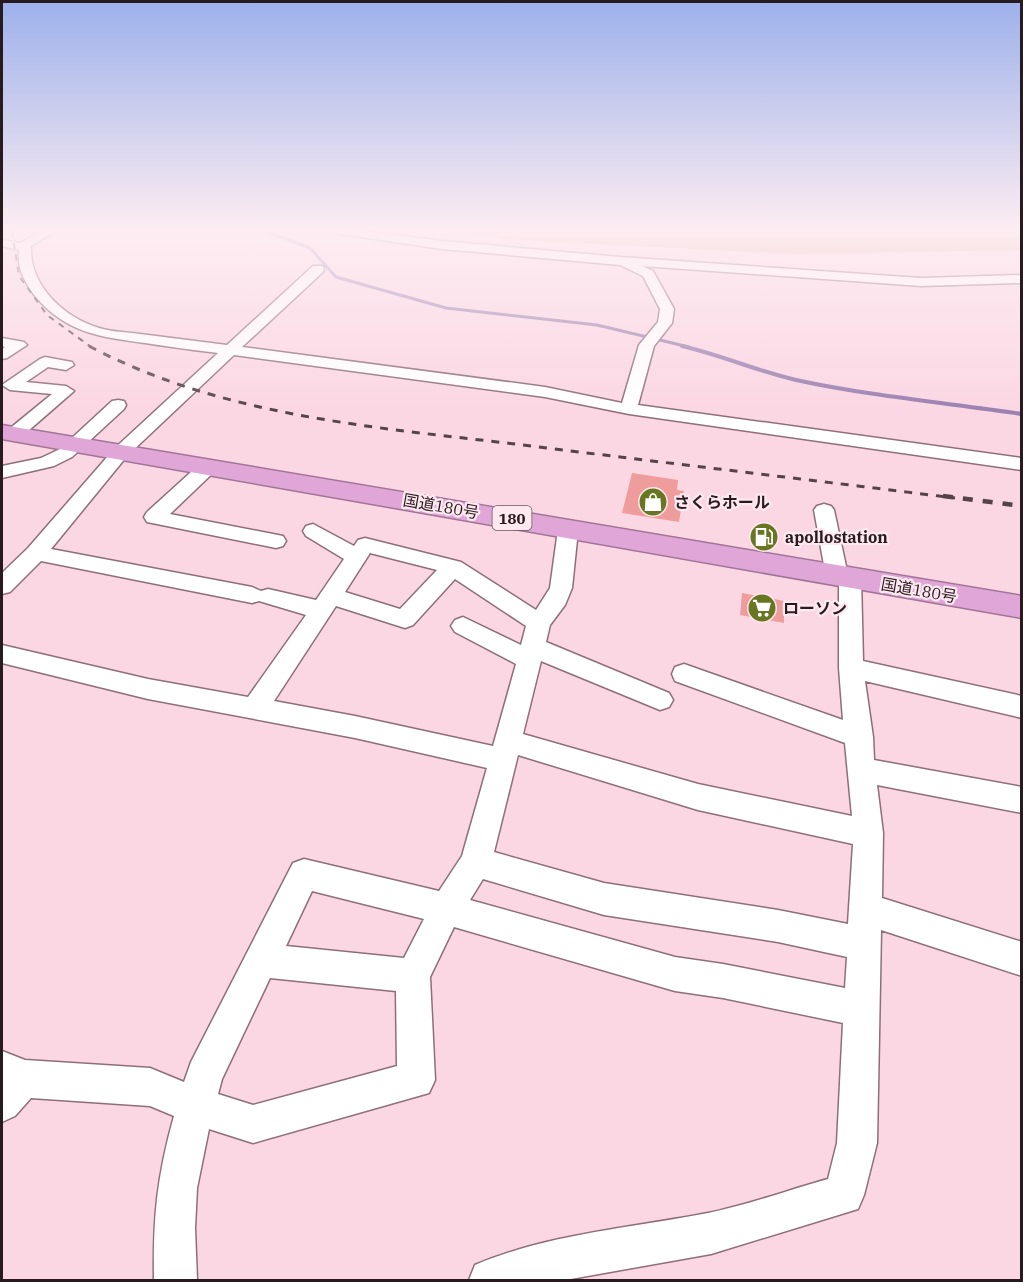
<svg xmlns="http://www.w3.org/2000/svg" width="1023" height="1282" font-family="'IBM Plex Serif','Noto Sans JP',serif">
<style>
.green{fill:#e3ae96}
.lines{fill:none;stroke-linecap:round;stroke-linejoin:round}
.stream-far1{stroke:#9c81b1;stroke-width:3}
.stream{stroke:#9c81b1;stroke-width:4}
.building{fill:#ef9d9c}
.minor-casing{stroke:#8e6e79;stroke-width:3}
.highway-casing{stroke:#a07597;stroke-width:3}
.minor{fill:#fff;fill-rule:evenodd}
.highway{fill:#e0a6d8;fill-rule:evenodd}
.rail-far2{stroke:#554349;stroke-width:2;stroke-dasharray:6 6;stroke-linecap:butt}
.rail-far1{stroke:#554349;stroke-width:3;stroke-dasharray:8 8;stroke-linecap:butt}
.rail{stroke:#554349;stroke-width:4.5;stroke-dasharray:10 10;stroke-linecap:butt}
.labels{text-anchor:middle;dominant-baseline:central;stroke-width:4.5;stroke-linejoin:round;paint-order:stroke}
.shield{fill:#ffe8f0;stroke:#68585e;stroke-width:1.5}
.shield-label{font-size:15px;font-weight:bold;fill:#281b1f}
.poi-label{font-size:16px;font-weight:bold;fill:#281b1f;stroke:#ffe8f0;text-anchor:start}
.street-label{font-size:16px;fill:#281b1f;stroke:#ffe8f0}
</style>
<rect width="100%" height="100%" fill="#fbd7e3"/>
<path class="green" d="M 459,231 L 1021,231 L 1022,250 L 795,254 L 500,239 Z"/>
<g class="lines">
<path class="stream-far1" d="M 265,231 L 310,248 L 336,277 L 446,308 L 597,325 L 689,347"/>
<path class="stream" d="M 682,346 C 721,355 757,371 796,380 C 870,396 947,403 1022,414"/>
</g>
<g class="building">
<path d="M 632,473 L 678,480 L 677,490 L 684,491 L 679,522 L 622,513 Z"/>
<path d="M 742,593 L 784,601 L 784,623 L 740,615 Z"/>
</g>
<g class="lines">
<g class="minor-casing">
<g id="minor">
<path d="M 42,231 L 56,231 L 31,246 C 29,285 63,317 99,328 C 112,332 127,332 140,334 C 169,338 198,341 227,345 L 313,266 L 323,266 L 324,269 L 323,272 L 242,347 L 545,387 L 622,403 L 639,345 L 658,322 L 660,309 L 643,276 L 620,265 L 442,249 L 340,234 L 334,231 L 364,231 L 442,241 L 620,257 L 921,278 L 1022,275 L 1022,283 L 921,286 L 642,266 L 653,271 L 674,309 L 672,323 L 654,346 L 638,405 L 1022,458 L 1022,470 L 629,414 L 545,397 L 234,355 L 127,456 L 51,549 L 252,587 L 261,591 L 268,589 L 316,600 L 344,559 L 306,536 L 303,531 L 306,526 L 313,524 L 354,546 L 358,540 L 365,538 L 461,562 L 536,610 L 550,588 L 558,530 L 561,525 L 568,523 L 575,525 L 578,530 L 572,588 L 565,605 L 550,625 L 546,642 L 669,693 L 673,700 L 669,707 L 660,710 L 541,661 L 523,734 L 698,784 L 852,816 L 845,743 L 675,681 L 672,674 L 675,667 L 684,664 L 843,720 L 839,668 L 839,583 L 829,581 L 826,576 L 814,510 L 817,506 L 824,504 L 831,506 L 834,510 L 847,571 L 858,573 L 861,578 L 863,661 L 1022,696 L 1022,718 L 865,681 L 873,737 L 874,760 L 1022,787 L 1022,813 L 877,785 L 883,833 L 882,898 L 1022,942 L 1022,976 L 881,930 L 877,1143 L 864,1195 L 858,1209 L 711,1254 L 565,1280 L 469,1280 L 475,1265 C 548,1234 630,1228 708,1213 C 748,1205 788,1190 828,1179 L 837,1143 L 843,1023 L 723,998 L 675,991 L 454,927 L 430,977 L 435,1080 L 429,1093 L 253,1143 L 209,1129 L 197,1188 L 195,1228 L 197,1280 L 154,1280 C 153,1217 157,1177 174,1116 L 150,1106 L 31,1098 L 15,1116 L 2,1122 L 2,1051 L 25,1060 L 150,1068 L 184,1082 L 191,1062 L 293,863 L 304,859 L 439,891 L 462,856 L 487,768 L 355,738 L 148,699 L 2,663 L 2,645 L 148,679 L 248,697 L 306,615 L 259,601 L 252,603 L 41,561 L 10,592 L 2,594 L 2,573 L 28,548 L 115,448 L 218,353 C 194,350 170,347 145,343 C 100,337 66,333 35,296 C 24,282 17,267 19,250 L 2,246 L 2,240 L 20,243 ZM 370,553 L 437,570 L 400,609 L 345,592 ZM 455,579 L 526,626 L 521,645 L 463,617 L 455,620 L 451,626 L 455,632 L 516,664 L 493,746 L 355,716 L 274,701 L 336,606 L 405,628 L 413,625 ZM 518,755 L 698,810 L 853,844 L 848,924 L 778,910 L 604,883 L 494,852 ZM 483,879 L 604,915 L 778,942 L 847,957 L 845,988 L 723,964 L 675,957 L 470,900 ZM 312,891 L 424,919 L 404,958 L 286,946 ZM 270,978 L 396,991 L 397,1066 L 253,1105 L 218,1094 L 222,1079 Z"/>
<path d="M 2,338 L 24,342 L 27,345 L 7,358 L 2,359 L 2,349 L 5,347 L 2,346 Z"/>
<path d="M 45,357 L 72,362 L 74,365 L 66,370 L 48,367 L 26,382 L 66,386 L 74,391 L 20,438 L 8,438 L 5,434 L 8,430 L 52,394 L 10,390 L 2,385 L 40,359 Z"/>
<path d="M 118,400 L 124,401 L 126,405 L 124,409 L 72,457 L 54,466 L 2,478 L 2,466 L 41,458 L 60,449 L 112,401 Z"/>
<path d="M 208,461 L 215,463 L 217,467 L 215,471 L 170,514 L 283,536 L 286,541 L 283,546 L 276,548 L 147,522 L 144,517 L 147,512 L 201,463 Z"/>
</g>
</g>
<g class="highway-casing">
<path id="highway" d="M 2,425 L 1022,596 L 1022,618 L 2,439 Z"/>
</g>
<use href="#minor" class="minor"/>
<use href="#highway" class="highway"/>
<path class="rail-far2" d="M 12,231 L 19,276 L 47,315 L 91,347"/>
<path class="rail-far1" d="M 89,346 C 223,417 375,427 523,445 C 667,463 811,480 955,498"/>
<path class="rail" d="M 943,496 L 1022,506"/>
</g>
<linearGradient id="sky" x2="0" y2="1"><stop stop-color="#9db1eb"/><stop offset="0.56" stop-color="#fdedf2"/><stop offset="1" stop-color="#fdedf2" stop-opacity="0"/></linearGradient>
<rect width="1023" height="410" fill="url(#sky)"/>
<defs>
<g id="shop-disc" transform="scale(1.5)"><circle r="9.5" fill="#687622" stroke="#ffe8f0"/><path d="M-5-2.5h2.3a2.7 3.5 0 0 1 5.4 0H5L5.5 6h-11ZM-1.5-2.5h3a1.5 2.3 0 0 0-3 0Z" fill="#fff"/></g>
<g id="fuel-disc" transform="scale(1.5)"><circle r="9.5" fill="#687622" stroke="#ffe8f0"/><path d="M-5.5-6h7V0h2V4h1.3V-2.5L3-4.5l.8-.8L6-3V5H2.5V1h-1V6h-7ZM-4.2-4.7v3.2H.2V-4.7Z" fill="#fff"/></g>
<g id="supermarket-disc" transform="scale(1.5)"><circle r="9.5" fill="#687622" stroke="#ffe8f0"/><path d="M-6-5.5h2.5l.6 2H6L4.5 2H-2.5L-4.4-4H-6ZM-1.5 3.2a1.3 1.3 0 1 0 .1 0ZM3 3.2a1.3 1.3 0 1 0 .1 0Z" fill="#fff"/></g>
</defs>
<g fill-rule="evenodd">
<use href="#shop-disc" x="653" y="502"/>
<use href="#fuel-disc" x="764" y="537"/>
<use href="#supermarket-disc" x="762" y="608"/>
</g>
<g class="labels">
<rect class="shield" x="492.5" y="506" width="39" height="24" rx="4.5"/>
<g class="shield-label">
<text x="512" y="518">180</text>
</g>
<g class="poi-label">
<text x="674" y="502">さくらホール</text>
<text x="785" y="537">apollostation</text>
<text x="783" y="608">ローソン</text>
</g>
<g class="street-label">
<text transform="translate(441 506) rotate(10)">国道180号</text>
<text transform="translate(919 590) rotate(10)">国道180号</text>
</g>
</g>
<rect width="1023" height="1282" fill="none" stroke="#281b1f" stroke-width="6"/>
</svg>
